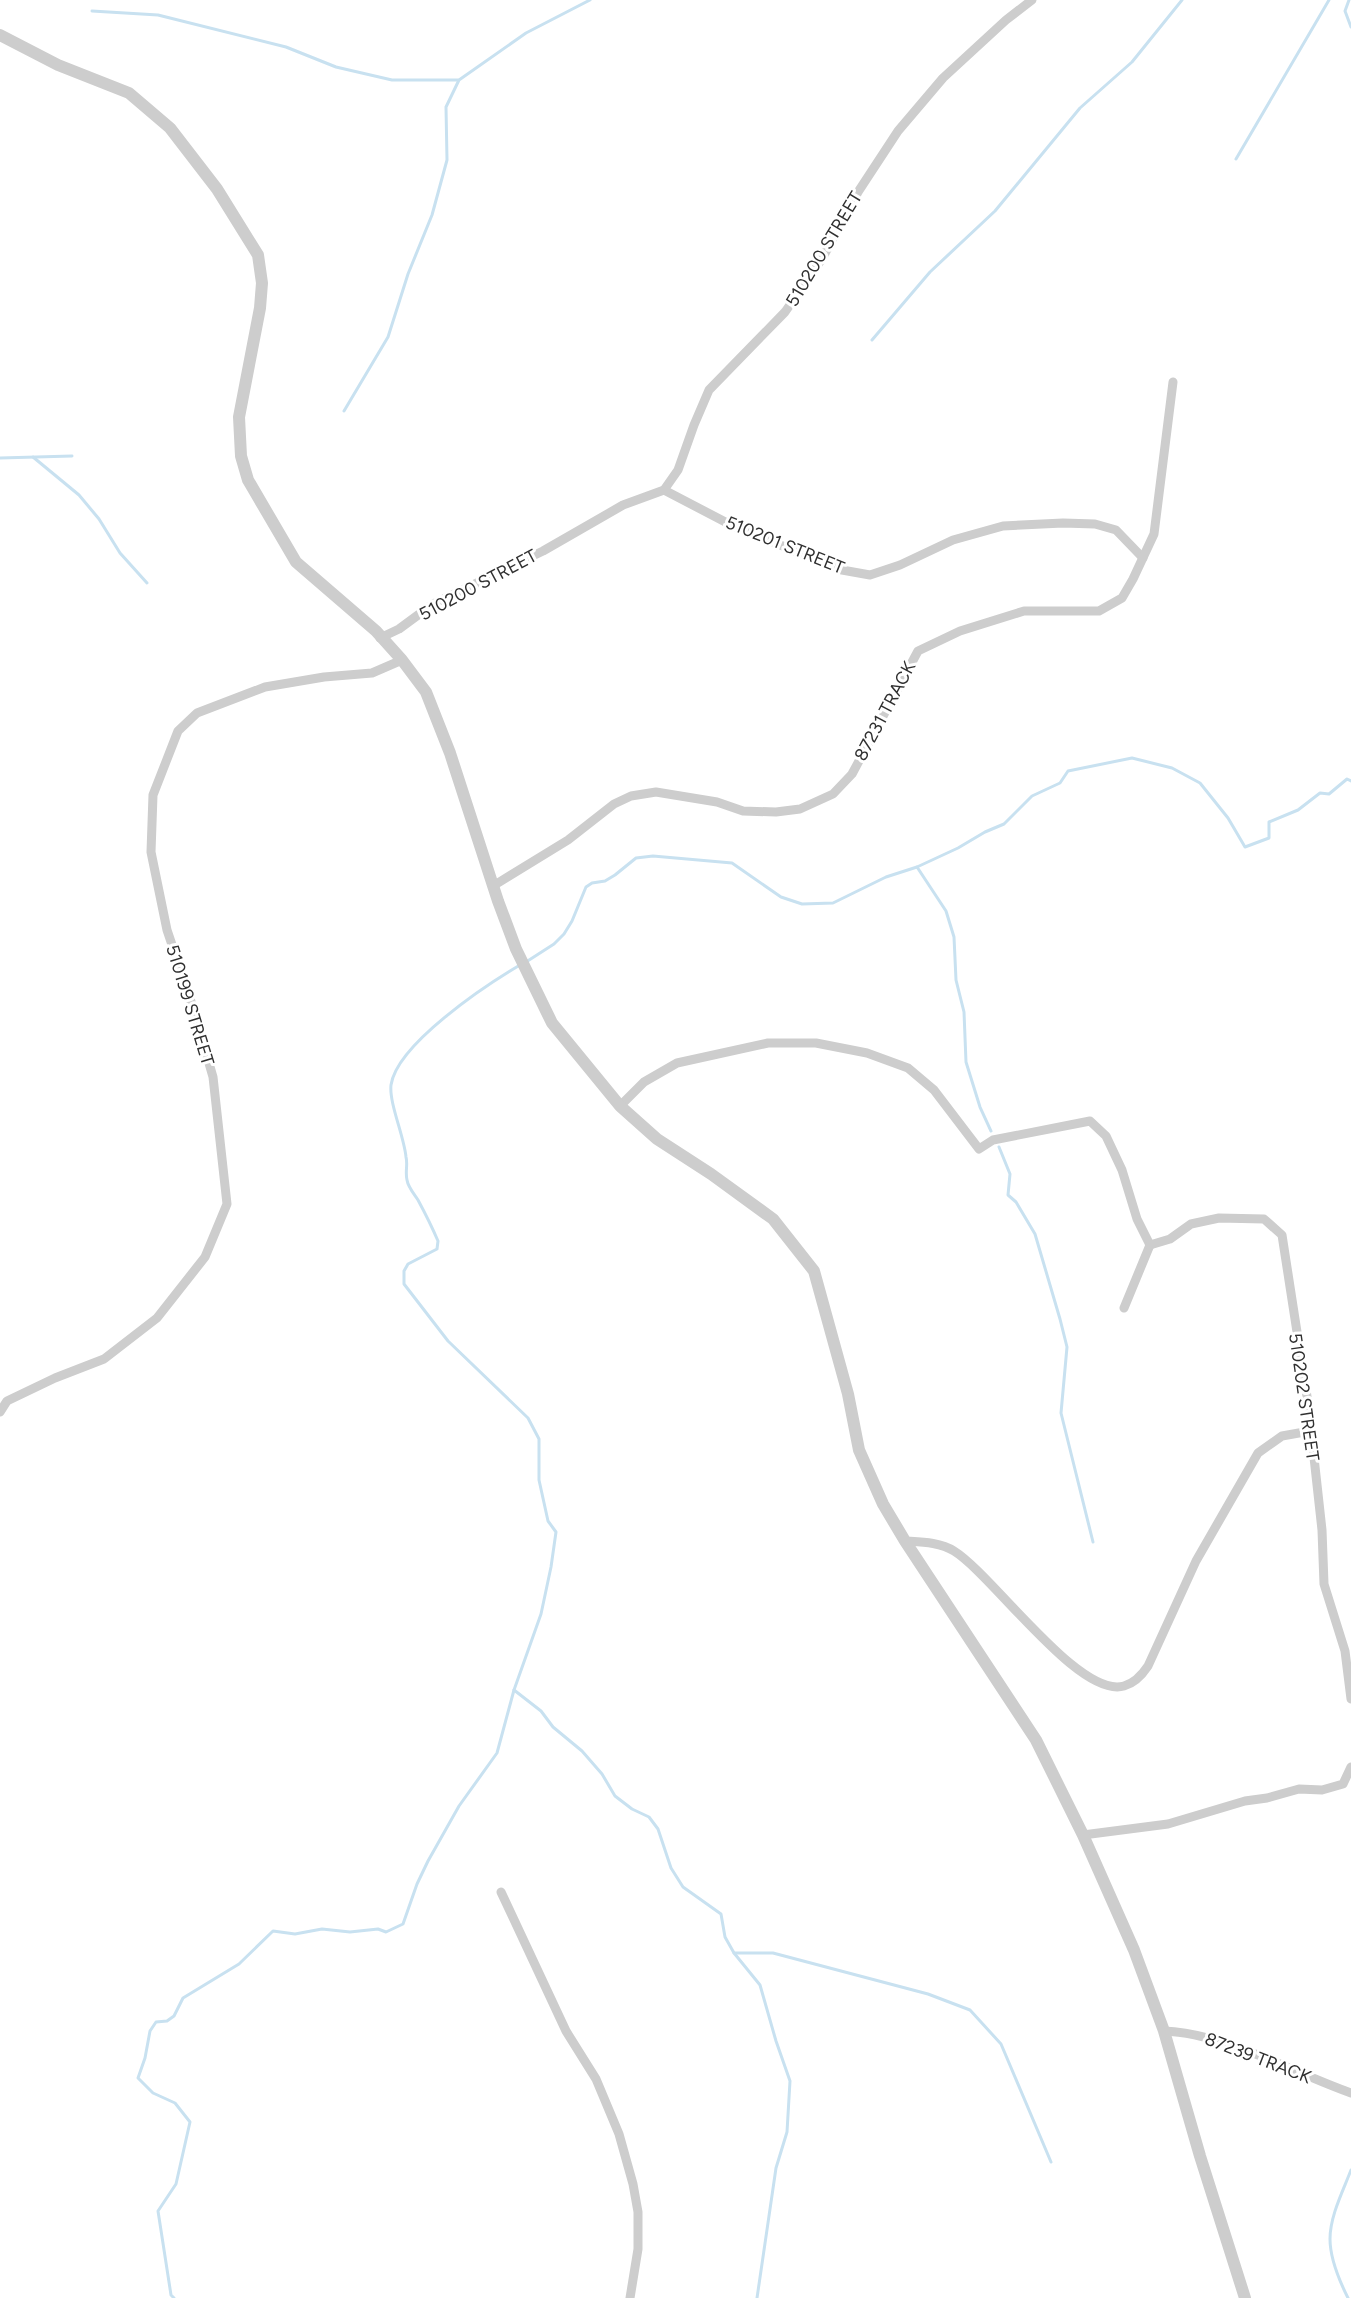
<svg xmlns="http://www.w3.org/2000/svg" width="1351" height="2298" font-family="Figtree,sans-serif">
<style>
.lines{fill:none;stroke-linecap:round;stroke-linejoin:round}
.stream{stroke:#c8e1f0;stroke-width:3}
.minor{stroke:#cdcdcd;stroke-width:9}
.tertiary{stroke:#cdcdcd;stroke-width:12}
.labels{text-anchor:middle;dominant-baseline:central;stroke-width:6;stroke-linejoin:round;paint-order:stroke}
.street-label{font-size:18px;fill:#303030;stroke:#fff}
</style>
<rect width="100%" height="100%" fill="#fff"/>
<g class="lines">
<g class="stream">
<path d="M 1349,0 L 1345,11 L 1351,27"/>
<path d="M 92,11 L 158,15 L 286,47 L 336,67 L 392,80 L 458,80"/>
<path d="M 1236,159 L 1329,0"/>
<path d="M 872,340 L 930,272 L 995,211 L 1080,108 L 1132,62 L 1182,0"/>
<path d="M 344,411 L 388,337 L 408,274 L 432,215 L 447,160 L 446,107 L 459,80 L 526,33 L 590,0"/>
<path d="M 33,457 L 79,495 L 99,519 L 120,553 L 147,583"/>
<path d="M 0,458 L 72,456"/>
<path d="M 917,867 L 946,911 L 954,937 L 956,980 L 964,1012 L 966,1062 L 980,1107 L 991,1131"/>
<path d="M 526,962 L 554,944 L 564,934 L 572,921 L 586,887 L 592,883 L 605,881 L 615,875 L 636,858 L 653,856 L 732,863 L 781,897 L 802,904 L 833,903 L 886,877 L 917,867 L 958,848 L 985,832 L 1004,824 L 1032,796 L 1060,783 L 1068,771 L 1132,758 L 1172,768 L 1200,783 L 1228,818 L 1245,847 L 1269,838 L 1269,822 L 1298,810 L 1320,793 L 1329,794 L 1347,779 L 1351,781"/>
<path d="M 999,1147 L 1010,1174 L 1008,1195 L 1016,1202 L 1035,1234 L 1060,1319 L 1067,1347 L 1061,1413 L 1093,1542"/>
<path d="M 514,1690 L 541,1711 L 553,1727 L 582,1751 L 602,1774 L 615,1796 L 632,1809 L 649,1817 L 658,1829 L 671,1868 L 683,1887 L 721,1914 L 725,1937 L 734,1953 L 760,1985 L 776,2041 L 790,2081 L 787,2132 L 776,2168 L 757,2298"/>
<path d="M 734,1953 L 773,1953 L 928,1994 L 970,2010 L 1001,2044 L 1051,2162"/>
<path d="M 174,2298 L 171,2295 L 158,2211 L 176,2184 L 190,2122 L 175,2103 L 153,2093 L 138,2078 L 145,2058 L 150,2031 L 156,2022 L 167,2021 L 174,2016 L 183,1998 L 239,1964 L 273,1931 L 295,1934 L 322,1929 L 350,1932 L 378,1929 L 386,1932 L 403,1924 L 417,1884 L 428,1861 L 459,1806 L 497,1753 L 514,1690 L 541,1614 L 551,1567 L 556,1532 L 548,1521 L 539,1480 L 539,1439 L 528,1418 L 448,1341 L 404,1284 L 404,1271 L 408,1264 L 437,1249 L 438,1241 C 432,1227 425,1213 418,1200 C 414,1194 408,1187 407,1180 C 405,1172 408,1164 406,1157 C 404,1136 389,1103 391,1085 C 397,1044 486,985 520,965"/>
<path d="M 1348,2298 C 1339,2280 1330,2259 1330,2239 C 1330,2216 1343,2191 1351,2170"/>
</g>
<g class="minor">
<path d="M 664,490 L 733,526 L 842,570 L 870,575 L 900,565 L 953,540 L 1003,526 L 1063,523 L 1095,524 L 1116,530 L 1143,558"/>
<path d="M 380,638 L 399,629 L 433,604 L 543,551 L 623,505 L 664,490 L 678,470 L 694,425 L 709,390 L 785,312 L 822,259 L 858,192 L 898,131 L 943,78 L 1006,20 L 1032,0"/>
<path d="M 493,886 L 568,840 L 614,804 L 631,796 L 656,792 L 717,802 L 743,811 L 776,812 L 800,809 L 833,794 L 852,774 L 918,651 L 960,631 L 1024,611 L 1099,611 L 1122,598 L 1133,579 L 1154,534 L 1173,382"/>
<path d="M 620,1106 L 644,1082 L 677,1063 L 768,1043 L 816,1043 L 867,1053 L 908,1068 L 934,1090 L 979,1149 L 993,1140 L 1090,1121 L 1106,1136 L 1122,1170 L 1137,1219 L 1150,1245 L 1124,1308"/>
<path d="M 1150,1245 L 1170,1239 L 1191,1224 L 1219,1218 L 1264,1219 L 1282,1235 L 1308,1403 L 1322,1530 L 1324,1584 L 1345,1651 L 1351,1699"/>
<path d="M 0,1412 L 7,1401 L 55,1378 L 104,1359 L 157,1318 L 205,1257 L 227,1204 L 213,1077 L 190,998 L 167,930 L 151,852 L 153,795 L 178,731 L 197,713 L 265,687 L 324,677 L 372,673 L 402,660"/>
<path d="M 905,1541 C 921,1542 940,1542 954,1551 C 993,1575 1079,1699 1124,1686 C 1135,1683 1142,1675 1148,1666 L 1196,1561 L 1258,1453 L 1282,1436 L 1310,1431"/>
<path d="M 1083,1835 L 1168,1824 L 1245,1801 L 1267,1798 L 1299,1789 L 1322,1790 L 1343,1784 L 1351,1767"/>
<path d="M 501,1892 L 566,2031 L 596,2079 L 619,2134 L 633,2184 L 638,2212 L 638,2249 L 630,2298"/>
<path d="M 1164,2031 C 1224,2033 1294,2073 1351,2093"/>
</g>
<path class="tertiary" d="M 0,35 L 58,65 L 129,93 L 170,128 L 217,189 L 258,255 L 262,283 L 260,308 L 239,417 L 241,456 L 248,480 L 296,562 L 376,631 L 402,660 L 426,692 L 450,753 L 498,901 L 516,949 L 552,1023 L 620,1106 L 657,1139 L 711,1174 L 773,1219 L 814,1271 L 848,1394 L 859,1450 L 883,1504 L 905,1541 L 1036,1740 L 1083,1835 L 1134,1950 L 1164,2031 L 1200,2156 L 1245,2298"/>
</g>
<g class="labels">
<g class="street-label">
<text transform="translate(824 249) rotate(-59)">510200 STREET</text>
<text transform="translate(785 545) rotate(22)">510201 STREET</text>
<text transform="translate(478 585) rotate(-28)">510200 STREET</text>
<text transform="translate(885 711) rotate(-62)">87231 TRACK</text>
<text transform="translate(190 1005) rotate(73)">510199 STREET</text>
<text transform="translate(1304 1397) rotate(82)">510202 STREET</text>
<text transform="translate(1258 2058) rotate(21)">87239 TRACK</text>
</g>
</g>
</svg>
